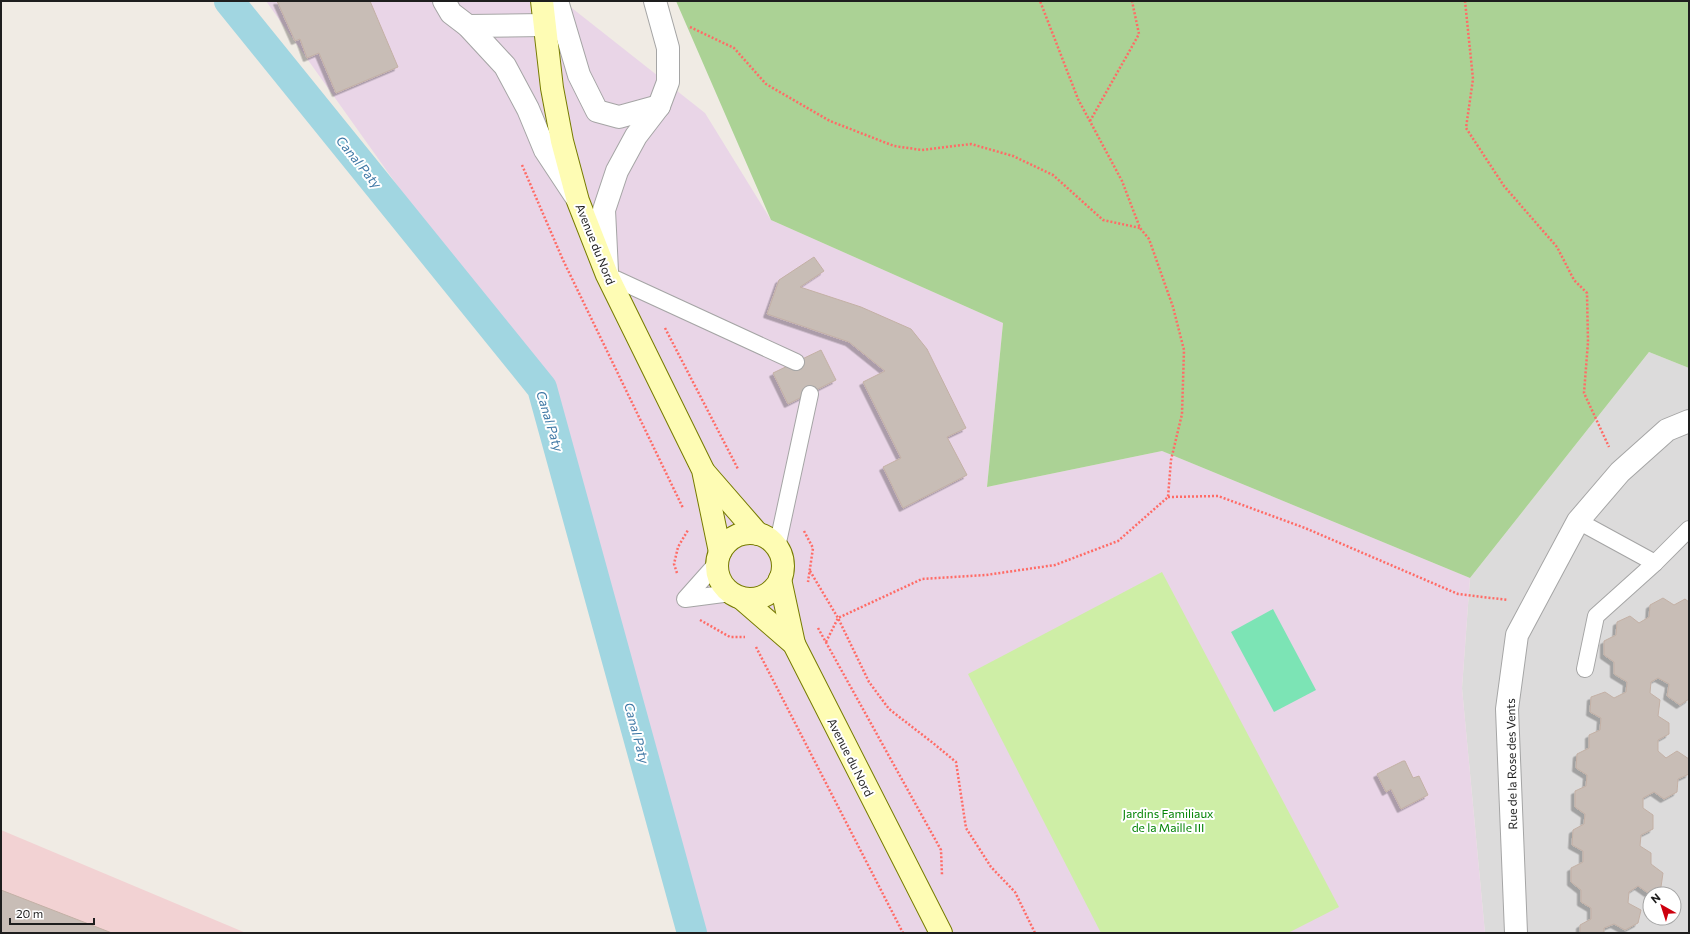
<svg xmlns="http://www.w3.org/2000/svg" width="1690" height="934" font-family="Commissioner,sans-serif">
<style>
.residential{fill:#dcdbdb;fill-rule:evenodd}
.commercial{fill:#f2d2d3}
.industrial{fill:#e9d5e7}
.grass{fill:#ceeea6}
.forest{fill:#abd295}
.pitch{fill:#7ce4b5}
.lines{fill:none;stroke-linecap:round;stroke-linejoin:round}
.canal{stroke:#a1d6e1;stroke-width:30}
.building{fill:#c8bdb6;stroke:#c3b0a5;filter:url(#shadow)}
.service-casing{stroke:#a5a5a5;stroke-width:18}
.minor-casing{stroke:#a5a5a5;stroke-width:24}
.secondary-casing{stroke:#767b00;stroke-width:24}
.path{stroke:#ff6b66;stroke-width:2.5;stroke-dasharray:2 2;stroke-linecap:butt}
.service{stroke:#fff;stroke-width:16}
.minor{stroke:#fff;stroke-width:22}
.secondary{stroke:#fefcb4;stroke-width:22}
.labels{text-anchor:middle;dominant-baseline:central;stroke-width:4;stroke-linejoin:round;paint-order:stroke}
.street-label{font-size:12px;fill:#1e1e1e;stroke:#fff}
.park-label{font-size:12px;fill:#048406;stroke:#fff}
.water-label{font-size:13px;font-style:italic;fill:#3f78a5;stroke:#fff}
</style>
<defs>
<filter id="shadow"><feDropShadow dx="-3.5" dy="3.5" stdDeviation="0" flood-color="#0004"/></filter>
</defs>
<rect width="100%" height="100%" fill="#f0ebe4"/>
<path class="residential" d="M 1649,352 L 1689,368 L 1689,933 L 1485,933 L 1462,688 L 1470,578 ZM 1650,894 L 1674,894 L 1674,918 L 1650,918 Z"/>
<path class="commercial" d="M 1,830 L 246,933 L 1,933 Z"/>
<path class="industrial" d="M 266,1 L 563,1 L 705,113 L 771,220 L 1003,323 L 987,487 L 1162,451 L 1470,578 L 1462,688 L 1485,933 L 705,933 L 624,666 L 550,400 Z"/>
<path class="grass" d="M 1162,572 L 1339,907 L 1288,933 L 1101,933 L 968,674 Z"/>
<path class="forest" d="M 676,1 L 1689,1 L 1689,368 L 1649,352 L 1470,578 L 1162,451 L 987,487 L 1003,323 L 771,220 Z"/>
<path class="pitch" d="M 1273,609 L 1316,690 L 1274,712 L 1231,632 Z"/>
<g class="lines">
<path class="canal" d="M 229,1 L 542,388 L 692,933"/>
</g>
<g class="building">
<path d="M 277,1 L 370,1 L 398,67 L 336,93 L 319,53 L 307,58 L 300,39 L 295,41 Z"/>
<path d="M 814,257 L 824,271 L 800,287 L 861,307 L 911,329 L 927,349 L 966,428 L 947,437 L 967,475 L 903,508 L 883,467 L 901,458 L 863,382 L 885,371 L 849,342 L 767,314 L 779,280 Z"/>
<path d="M 821,350 L 836,380 L 788,404 L 773,373 Z"/>
<path d="M 1663,598 L 1674,605 L 1685,599 L 1689,602 L 1689,699 L 1680,705 L 1667,696 L 1669,684 L 1658,678 L 1651,682 L 1650,693 L 1660,700 L 1658,716 L 1669,723 L 1669,734 L 1658,740 L 1658,751 L 1666,758 L 1677,751 L 1689,759 L 1689,774 L 1678,779 L 1677,792 L 1664,799 L 1654,792 L 1643,798 L 1643,808 L 1653,815 L 1653,829 L 1641,835 L 1640,846 L 1651,853 L 1651,864 L 1663,873 L 1661,887 L 1648,893 L 1638,886 L 1629,892 L 1628,903 L 1641,910 L 1638,923 L 1625,930 L 1614,924 L 1604,928 L 1604,933 L 1580,933 L 1580,925 L 1591,919 L 1591,908 L 1581,902 L 1581,890 L 1571,882 L 1571,868 L 1583,862 L 1583,851 L 1572,845 L 1573,830 L 1584,824 L 1585,814 L 1575,807 L 1575,791 L 1586,786 L 1587,775 L 1576,768 L 1577,754 L 1589,748 L 1589,735 L 1600,730 L 1601,718 L 1590,712 L 1591,697 L 1605,692 L 1614,698 L 1626,692 L 1627,682 L 1614,674 L 1614,662 L 1604,655 L 1604,641 L 1616,635 L 1617,622 L 1630,616 L 1639,623 L 1649,617 L 1650,605 Z"/>
<path d="M 1403,761 L 1405,761 L 1413,778 L 1419,776 L 1428,795 L 1401,809 L 1391,789 L 1386,792 L 1377,774 Z"/>
<path d="M 1,890 L 112,933 L 1,933 Z"/>
</g>
<g class="lines">
<g class="service-casing">
<g id="service">
<path d="M 607,275 L 796,362"/>
<path d="M 1578,521 L 1655,563"/>
<path d="M 777,547 L 810,394"/>
<path d="M 717,563 L 685,599 L 731,593"/>
<path d="M 1585,669 L 1596,616 L 1655,563 L 1689,529"/>
</g>
</g>
<g class="minor-casing">
<g id="minor">
<path d="M 444,1 L 451,13 L 468,26 L 505,66 L 528,109 L 545,150 L 576,197"/>
<path d="M 557,1 L 579,75 L 597,111 L 619,117 L 659,106"/>
<path d="M 468,26 L 544,25"/>
<path d="M 607,271 L 604,210 L 617,171 L 636,136 L 659,106 L 668,82 L 668,48 L 655,1"/>
<path d="M 1516,933 L 1507,709 L 1517,635 L 1578,521 L 1620,472 L 1667,430 L 1689,421"/>
</g>
</g>
<g class="secondary-casing">
<g id="secondary">
<path d="M 542,1 L 552,88 L 562,141 L 578,201 L 607,275 L 703,470 L 720,552"/>
<path d="M 705,473 L 758,534"/>
<circle cx="750" cy="566" r="33"/>
<path d="M 780,579 L 794,644"/>
<path d="M 741,598 L 794,644 L 941,933"/>
</g>
</g>
<g class="path">
<path d="M 1465,1 L 1473,79 L 1466,128 L 1504,186 L 1557,247 L 1574,280 L 1587,293 L 1588,342 L 1584,393 L 1609,447"/>
<path d="M 690,27 L 734,48 L 766,84 L 830,121 L 894,146 L 922,150 L 971,144 L 1013,156 L 1053,175 L 1103,220 L 1140,228 L 1122,181 L 1078,99 L 1040,1"/>
<path d="M 1090,121 L 1139,34 L 1132,1"/>
<path d="M 522,165 L 563,260 L 683,508"/>
<path d="M 665,328 L 738,469"/>
<path d="M 1168,497 L 1218,496 L 1305,528 L 1458,594 L 1508,600"/>
<path d="M 804,531 L 813,548 L 808,582"/>
<path d="M 810,571 L 838,618 L 869,682 L 889,709 L 933,743 L 956,762 L 966,828 L 991,867 L 1015,892 L 1035,933"/>
<path d="M 677,573 L 674,564 L 678,547 L 688,530"/>
<path d="M 700,620 L 730,637 L 745,637"/>
<path d="M 818,628 L 941,850 L 942,875"/>
<path d="M 826,642 L 838,618 L 922,579 L 986,575 L 1055,565 L 1118,541 L 1168,497 L 1171,460 L 1182,414 L 1184,350 L 1173,307 L 1149,239 L 1140,228"/>
<path d="M 756,647 L 903,933"/>
</g>
<use href="#service" class="service"/>
<use href="#minor" class="minor"/>
<use href="#secondary" class="secondary"/>
</g>
<g class="labels">
<g class="street-label">
<text transform="translate(596 244) rotate(68)">Avenue du Nord</text>
<text transform="translate(851 757) rotate(63)">Avenue du Nord</text>
<text transform="translate(1511 764) rotate(-91)">Rue de la Rose des Vents</text>
</g>
<g class="park-label">
<text x="1168" y="813">Jardins Familiaux<tspan x="1168" dy="14">de la Maille III</tspan></text>
</g>
<g class="water-label">
<text transform="translate(359 162) rotate(51)">Canal Paty</text>
<text transform="translate(550 421) rotate(73)">Canal Paty</text>
<text transform="translate(637 733) rotate(75)">Canal Paty</text>
</g>
</g>
<rect width="1690" height="934" fill="none" stroke="#1e1e1e" stroke-width="4"/>
<g transform="translate(1662 906) rotate(321)"><circle r="19" fill="#ffffff" stroke="#a5a5a5"/>
<path d="M0-3L7 15L0 10L-7 15Z" fill="#cd000e"/>
<text y="-6" font-size="11" font-weight="bold" text-anchor="middle" fill="#1e1e1e">N</text>
</g>
<path d="M10 918v6h84v-6" fill="none" stroke="#1e1e1e" stroke-width="2"/>
<text x="16" y="918" font-size="12" fill="#1e1e1e" stroke="#ffffff" stroke-width="3" paint-order="stroke">20 m</text>
</svg>
